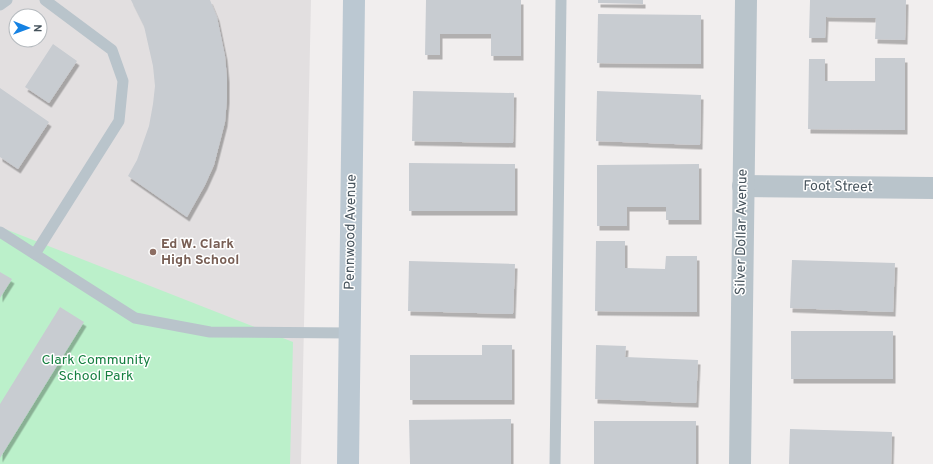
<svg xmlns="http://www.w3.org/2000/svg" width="933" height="464" font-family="Overpass,sans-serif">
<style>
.education{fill:#e2dfe0;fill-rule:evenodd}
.green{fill:#bbf0ca}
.building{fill:#c8ccd1;filter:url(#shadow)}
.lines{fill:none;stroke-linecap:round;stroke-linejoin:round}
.lane{stroke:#b9c4cb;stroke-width:11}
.street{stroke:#b9c4cb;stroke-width:22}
.secondary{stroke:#bbc8d2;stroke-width:22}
.education-dot{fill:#8d6e63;stroke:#fff;stroke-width:1.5}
.labels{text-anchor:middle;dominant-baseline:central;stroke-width:3;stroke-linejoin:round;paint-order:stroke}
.street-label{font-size:14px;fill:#46535c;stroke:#fff}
.education-label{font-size:14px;font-weight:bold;fill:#785e54;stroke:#fff;text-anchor:start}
.park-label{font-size:14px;fill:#157f40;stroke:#fff}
</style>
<defs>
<filter id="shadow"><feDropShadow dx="2.5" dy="4.5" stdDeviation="0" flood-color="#0004"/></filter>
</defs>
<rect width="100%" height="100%" fill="#f1eeee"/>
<path class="education" d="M 0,0 L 311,0 L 301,464 L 0,464 ZM 16,16 L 40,16 L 40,40 L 16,40 Z"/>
<path class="green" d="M 0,227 L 293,342 L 290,464 L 0,464 Z"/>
<g class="building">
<path d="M 131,0 L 210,0 L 217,17 L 225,56 L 227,78 L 227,99 L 225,122 L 214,165 L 205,185 L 187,217 L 128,176 L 137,160 L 149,126 L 153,104 L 155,86 L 153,66 L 144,26 Z"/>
<path d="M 426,0 L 521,0 L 521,56 L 491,56 L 491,34 L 440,34 L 440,55 L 425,55 Z"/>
<path d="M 598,0 L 643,0 L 643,4 L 598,3 Z"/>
<path d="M 810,0 L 906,0 L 905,40 L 875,39 L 876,18 L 826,17 L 825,38 L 809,38 Z"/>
<path d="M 598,14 L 701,15 L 701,64 L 597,63 Z"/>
<path d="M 53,44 L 77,61 L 49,103 L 25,87 Z"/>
<path d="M 875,58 L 905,58 L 905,130 L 808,129 L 809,59 L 825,59 L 825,81 L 875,81 Z"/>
<path d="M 0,88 L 49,122 L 18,169 L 0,157 Z"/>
<path d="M 413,91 L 514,93 L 513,143 L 412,141 Z"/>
<path d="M 597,91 L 701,95 L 700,145 L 596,141 Z"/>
<path d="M 409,163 L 515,164 L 515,211 L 409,211 Z"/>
<path d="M 699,164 L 699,220 L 666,220 L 666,207 L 627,207 L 627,226 L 597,226 L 597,165 Z"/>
<path d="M 596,241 L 625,241 L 625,268 L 665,269 L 666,256 L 697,256 L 697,312 L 595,311 Z"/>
<path d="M 792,260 L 895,263 L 893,312 L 790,308 Z"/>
<path d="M 409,261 L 515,264 L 513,314 L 408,311 Z"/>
<path d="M 0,272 L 12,279 L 0,298 Z"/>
<path d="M 60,307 L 84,322 L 0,458 L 0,404 Z"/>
<rect x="791" y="331" width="102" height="48"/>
<path d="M 482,345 L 512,345 L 512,400 L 410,400 L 410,355 L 482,355 Z"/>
<path d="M 596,345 L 626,346 L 625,357 L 698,360 L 696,403 L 595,399 Z"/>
<path d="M 511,419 L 511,464 L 410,464 L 409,420 Z"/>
<rect x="594" y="421" width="102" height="43"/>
<path d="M 790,429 L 892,432 L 891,464 L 789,464 Z"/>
</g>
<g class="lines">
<g class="lane">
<path d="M 0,5 L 7,0"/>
<path d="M 0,232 L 135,318 L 210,332 L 350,333"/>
<path d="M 35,254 L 119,121 L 123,81 L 112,50 L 45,0"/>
<path d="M 555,464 L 561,0"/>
</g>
<g class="street">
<path d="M 743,186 L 933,188"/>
<path d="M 740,464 L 746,0"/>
</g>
<path class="secondary" d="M 348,464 L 354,0"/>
</g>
<circle class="education-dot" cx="153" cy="252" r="4"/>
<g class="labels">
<g class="street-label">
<text transform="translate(838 187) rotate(1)">Foot Street</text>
<text transform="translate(351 232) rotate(-89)">Pennwood Avenue</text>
<text transform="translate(742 232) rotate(-89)">Silver Dollar Avenue</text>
</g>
<g class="education-label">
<text x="161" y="244">Ed W. Clark<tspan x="161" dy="16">High School</tspan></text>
</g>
<g class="park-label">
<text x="96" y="360">Clark Community<tspan x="96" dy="16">School Park</tspan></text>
</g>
</g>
<g transform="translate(28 28) rotate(91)"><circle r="19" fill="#ffffff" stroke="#b5babe"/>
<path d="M0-3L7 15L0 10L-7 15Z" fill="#1582e3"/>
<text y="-6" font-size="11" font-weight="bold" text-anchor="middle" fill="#46535c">N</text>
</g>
</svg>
